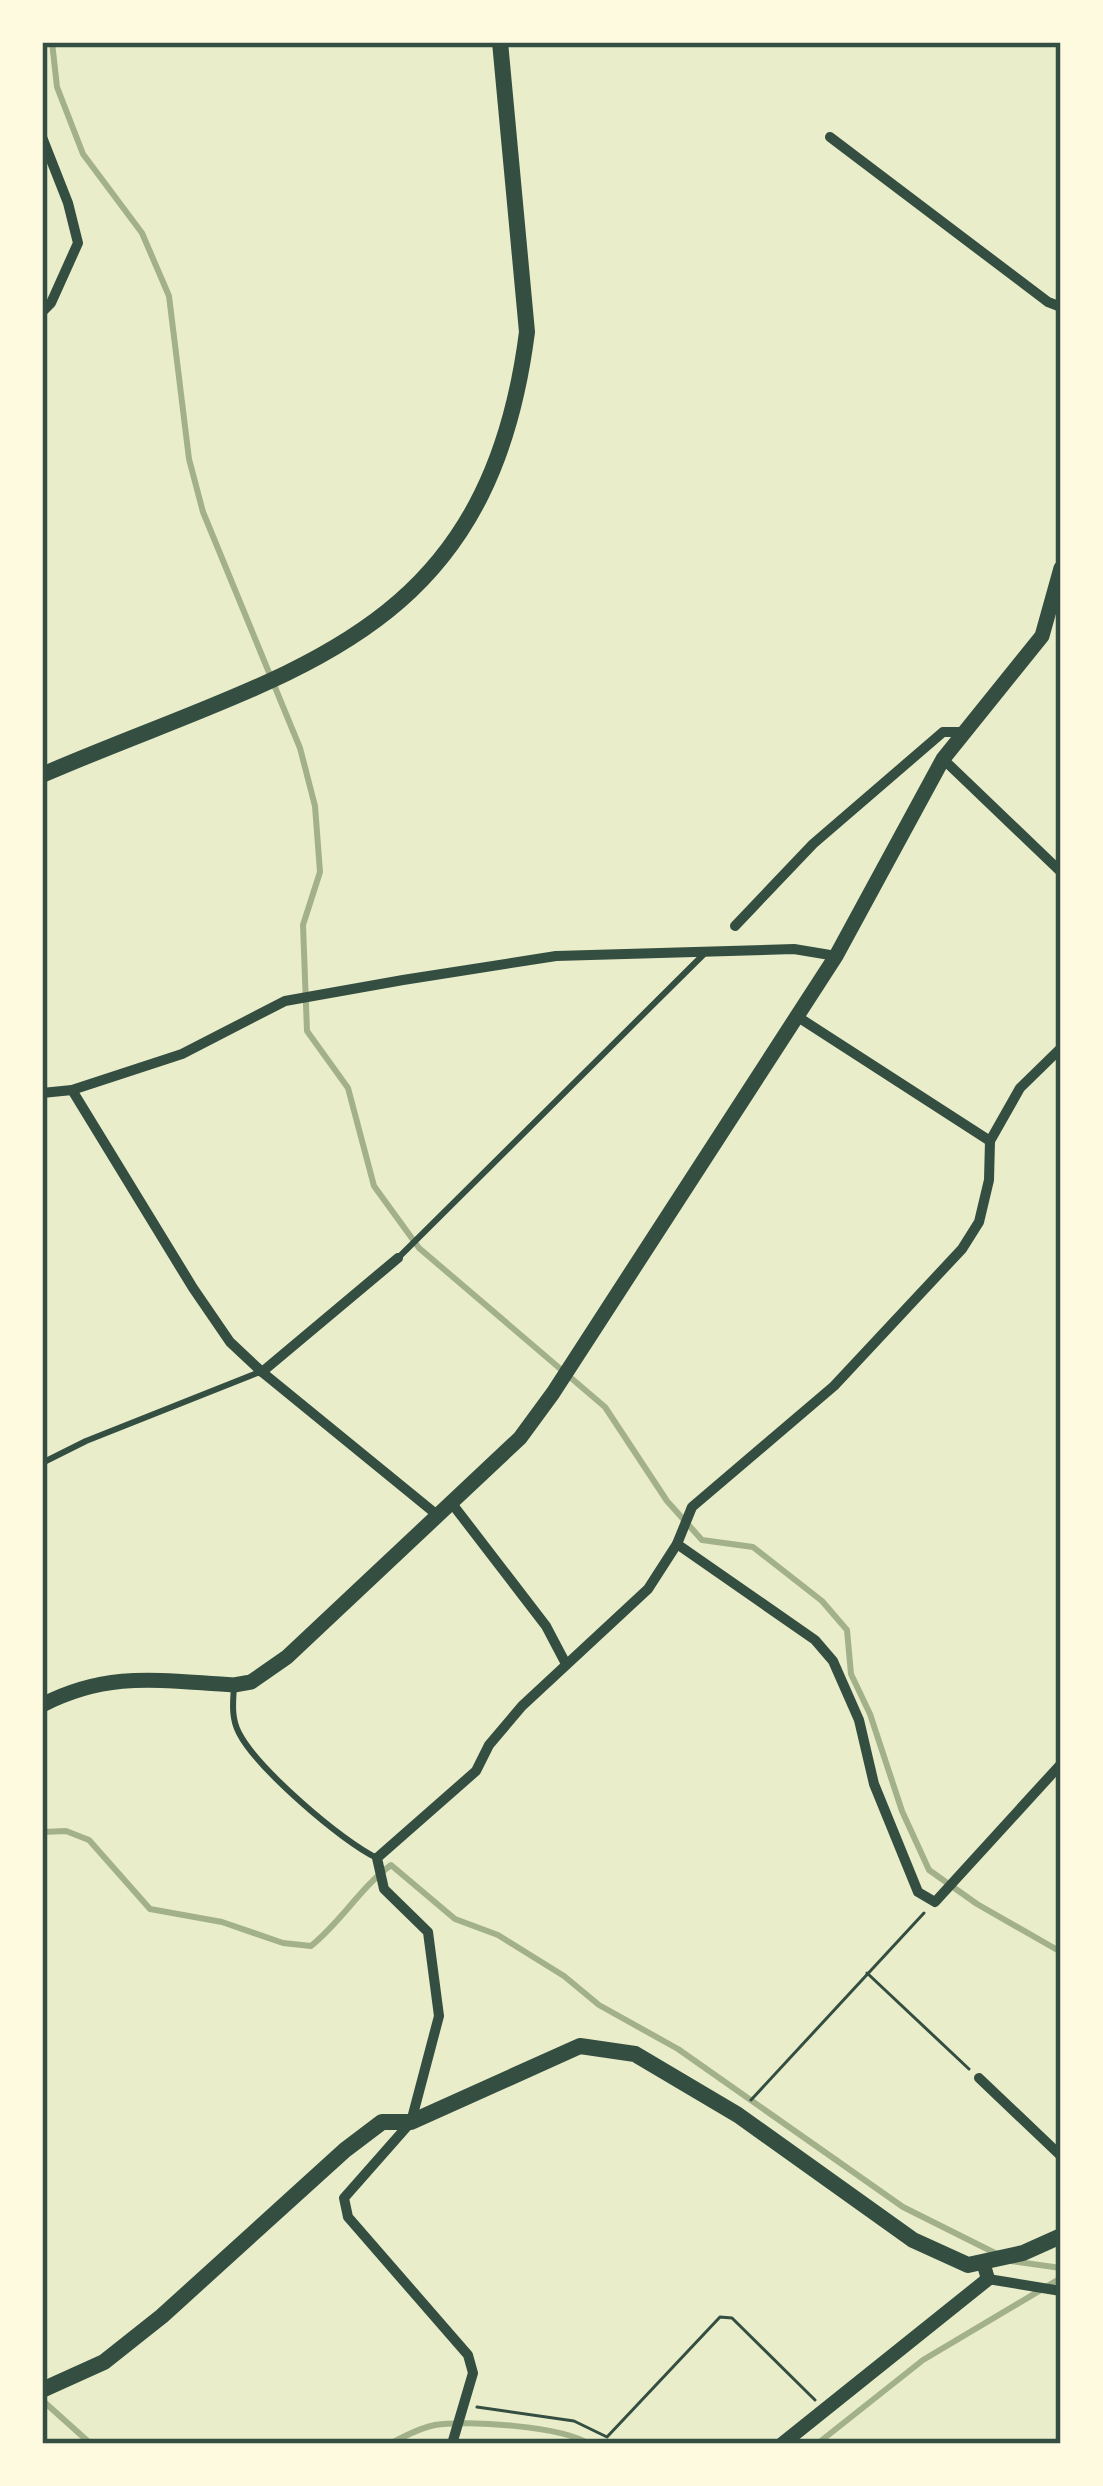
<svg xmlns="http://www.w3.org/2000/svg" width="1103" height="2486" font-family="'Asap Condensed',sans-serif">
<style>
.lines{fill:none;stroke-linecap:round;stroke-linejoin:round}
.stream{stroke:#a3b18a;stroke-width:6}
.path{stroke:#344e41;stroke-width:3}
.service{stroke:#344e41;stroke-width:6}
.minor{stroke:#344e41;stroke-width:10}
.tertiary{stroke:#344e41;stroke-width:14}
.secondary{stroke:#344e41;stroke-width:15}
.primary{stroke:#344e41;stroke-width:16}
.neatline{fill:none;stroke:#344e41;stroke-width:4.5}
</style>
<rect width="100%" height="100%" fill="#e9edc9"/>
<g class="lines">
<g class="stream">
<path d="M 52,42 L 57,87 L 83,154 L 142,233 L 169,296 L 189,459 L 203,512 L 300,748 L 315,806 L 320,872 L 303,925 L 307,1031 L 348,1088 L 374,1186 L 419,1248 L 605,1407 L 667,1501 L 702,1540 L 753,1547 L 822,1601 L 847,1630 L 851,1674 L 870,1714 L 902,1811 L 929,1870 L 977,1904 L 1061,1952"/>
<path d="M 42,1832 L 66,1831 L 89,1840 L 150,1909 L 222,1922 L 283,1943 L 311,1946 C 342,1921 360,1888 391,1865 L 455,1919 L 498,1935 L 564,1976 L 599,2005 L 678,2049 L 903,2207 L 999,2255"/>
<path d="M 1011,2261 L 1061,2268"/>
<path d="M 42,2400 L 91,2444"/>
<path d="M 389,2444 C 404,2437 418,2428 435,2425 C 467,2420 562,2426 589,2444"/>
<path d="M 817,2444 L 923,2360 L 1061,2278"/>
</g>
<g class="path">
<path d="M 867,1973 L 969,2069"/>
<path d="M 751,2100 L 924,1913"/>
<path d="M 477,2407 L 574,2421 L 607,2437 L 720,2317 L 732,2318 L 815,2400"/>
</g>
<g class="service">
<path d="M 398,1258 L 706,952"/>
<path d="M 42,1463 L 86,1441 L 260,1372"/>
<path d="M 234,1686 C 233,1702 231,1718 239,1733 C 257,1768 341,1841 377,1858"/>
</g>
<g class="minor">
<path d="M 42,137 L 68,203 L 78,243 L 51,303 L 42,312"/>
<path d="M 830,137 L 1048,302 L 1061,307"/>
<path d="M 943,759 L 1061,872"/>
<path d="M 735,926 L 813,844 L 943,732 L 967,732"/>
<path d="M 798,1017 L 990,1141"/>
<path d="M 72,1090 L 193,1288 L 230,1342 L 262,1372 L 436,1514"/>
<path d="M 42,1093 L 72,1090 L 182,1054 L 285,1001 L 403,980 L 556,956 L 794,949 L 836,956"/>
<path d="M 262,1372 L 398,1258"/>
<path d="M 450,1501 L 546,1626 L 566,1664"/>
<path d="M 677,1544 L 815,1640 L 833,1661 L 859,1720 L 874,1784 L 918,1892 L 935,1902 L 1061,1764"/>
<path d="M 979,2078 L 1061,2156"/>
<path d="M 988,2279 L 1061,2291"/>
<path d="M 452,2444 L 473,2373 L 468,2355 L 348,2217 L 344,2198 L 411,2122 L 439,2016 L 428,1932 L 384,1889 L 377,1858 L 476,1771 L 489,1745 L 522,1706 L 648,1589 L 677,1544 L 692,1507 L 834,1386 L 962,1249 L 979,1222 L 989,1180 L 990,1141 L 1020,1088 L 1061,1048"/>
</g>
<path class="tertiary" d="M 782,2444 L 988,2279 L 983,2262"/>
<path class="secondary" d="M 42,1705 C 110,1670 161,1681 234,1685 L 251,1682 L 287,1657 L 520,1438 L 553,1393 L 836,956 L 943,759 L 1042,636 L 1061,568"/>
<g class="primary">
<path d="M 42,775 C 289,668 487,643 527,332 L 500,42"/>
<path d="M 42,2390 L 104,2362 L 162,2316 L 345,2150 L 382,2122 L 411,2122 L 580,2046 L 635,2054 L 738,2115 L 913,2240 L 968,2265 L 1023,2253 L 1061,2236"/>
</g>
</g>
<rect width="1103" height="2486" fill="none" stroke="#fefae0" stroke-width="90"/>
<rect x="45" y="45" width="1013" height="2396" class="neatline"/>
</svg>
